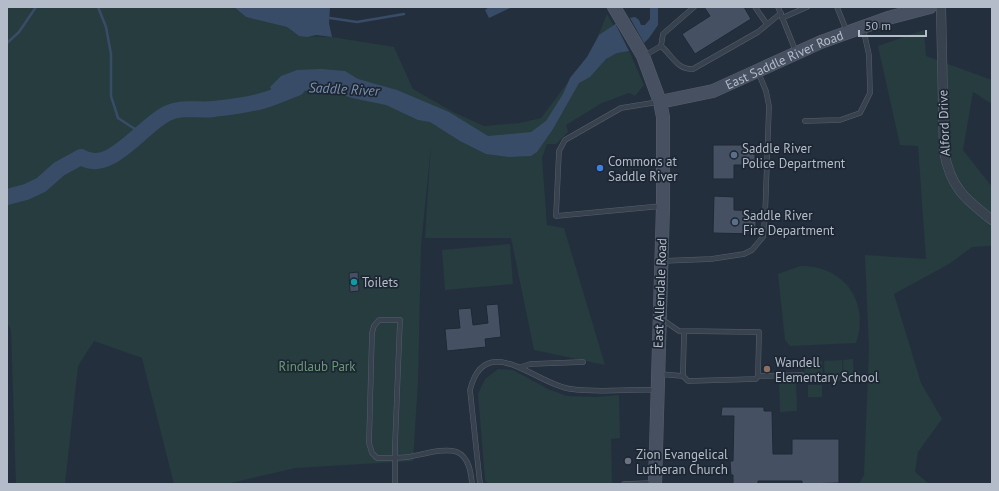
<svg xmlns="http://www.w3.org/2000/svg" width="999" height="491" font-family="'PT Sans',sans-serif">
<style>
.green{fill:#263c3f}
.water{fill:#394c67}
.pier{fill:#242f3e}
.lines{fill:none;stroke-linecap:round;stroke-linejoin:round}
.stream{stroke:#394c67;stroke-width:2.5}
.river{stroke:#394c67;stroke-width:16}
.building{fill:#455162;stroke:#1f2835}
.lane-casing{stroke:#565f6c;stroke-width:5.5}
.street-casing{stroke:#565f6c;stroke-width:10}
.secondary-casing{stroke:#565f6c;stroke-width:14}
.lane{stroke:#38414e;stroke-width:4.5}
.street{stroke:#38414e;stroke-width:9}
.secondary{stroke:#465061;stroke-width:13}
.service-dot{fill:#5c6f8a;stroke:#1d2633;stroke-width:1.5}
.shop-dot{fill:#3f7fe0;stroke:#1d2633;stroke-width:1.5}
.culture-dot{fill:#0f9aa8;stroke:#1d2633;stroke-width:1.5}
.education-dot{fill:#8d6e63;stroke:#1d2633;stroke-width:1.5}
.worship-dot{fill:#6b7280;stroke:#1d2633;stroke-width:1.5}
.labels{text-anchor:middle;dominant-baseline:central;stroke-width:3.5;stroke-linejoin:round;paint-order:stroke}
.street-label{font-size:13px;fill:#b4bcc9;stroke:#1d2633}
.poi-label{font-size:13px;fill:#b4bcc9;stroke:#1d2633;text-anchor:start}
.park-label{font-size:13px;fill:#6b9a76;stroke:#1d2633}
.water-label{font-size:14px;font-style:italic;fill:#7c92b1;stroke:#1d2633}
</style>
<rect width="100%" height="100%" fill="#242f3e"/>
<g class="green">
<path d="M 9,7 L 234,7 L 246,17 L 287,27 L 299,36 L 332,37 L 394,47 L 413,89 L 453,112 L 484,126 L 520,123 L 541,118 L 593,49 L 607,14 L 630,53 L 644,85 L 635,96 L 629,93 L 602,103 L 566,125 L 568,132 L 556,144 L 547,144 L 542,158 L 547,225 L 564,228 L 605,365 L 534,350 L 511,238 L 425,238 L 431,145 L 421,246 L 418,382 L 413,461 L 296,468 L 226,484 L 174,484 L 142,358 L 94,341 L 78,366 L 65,484 L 16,484 L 11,330 L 7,322 L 7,9 Z"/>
<path d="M 924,30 L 926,56 L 992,80 L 992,104 L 973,92 L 963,150 L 992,187 L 992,246 L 972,247 L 949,264 L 894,294 L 921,383 L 942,419 L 918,452 L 915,472 L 929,484 L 859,484 L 864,475 L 869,349 L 865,255 L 926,259 L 918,146 L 900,145 L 878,46 Z"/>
<path d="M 510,244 L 513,284 L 445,290 L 442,250 Z"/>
<path d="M 800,266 C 844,265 870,302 856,343 L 790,346 L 785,340 L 778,274 Z"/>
<path d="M 853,359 L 854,381 L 844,381 L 843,360 Z"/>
<path d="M 842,360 L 843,381 L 825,382 L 824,361 Z"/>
<path d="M 822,361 L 823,382 L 805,384 L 804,362 Z"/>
<path d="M 498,369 L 513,370 L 548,389 L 567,396 L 596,397 L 619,395 L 620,438 L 611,439 L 612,483 L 489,484 L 485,480 L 478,394 L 485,379 Z"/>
<path d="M 779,380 L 796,380 L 797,411 L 780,412 Z"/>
<rect x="808" y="385" width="14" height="12"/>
</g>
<g class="water">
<path d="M 234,7 L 330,7 L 329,23 L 332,37 L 316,35 L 307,37 L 299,36 L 287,27 L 246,17 Z"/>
<path d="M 489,7 L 512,7 L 489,18 L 485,10 Z"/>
<path d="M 650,7 L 658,7 L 658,25 L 649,38 L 644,43 L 629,51 L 617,53 L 606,59 L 590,77 L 579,83 L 553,129 L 537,152 L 531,156 L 509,157 L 486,154 L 460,141 L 430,122 L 418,120 L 386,105 L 352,98 L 326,89 L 302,91 L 277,99 L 270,87 L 281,76 L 297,70 L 321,69 L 345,71 L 358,79 L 397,90 L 449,112 L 488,136 L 531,132 L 546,121 L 563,94 L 570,78 L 587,57 L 599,35 L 623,19 L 635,17 L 639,20 L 641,25 L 645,25 L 650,19 Z"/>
</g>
<path class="pier" d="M 630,18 L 644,43 L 629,51 L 616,25 Z"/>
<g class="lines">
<g class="stream">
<path d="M 98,7 L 106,27 L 111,54 L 111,96 L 118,118 L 141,133"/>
<path d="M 330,18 L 357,22 L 404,14"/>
<path d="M 7,43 L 19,32 L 36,7"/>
</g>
<path class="river" d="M 7,197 L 26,192 L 41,185 L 59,169 L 81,157 C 110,176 143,124 168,113 C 183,106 198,111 214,109 C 230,107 249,105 265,100 C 276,97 286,92 297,88"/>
</g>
<g class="building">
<path d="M 704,7 L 744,7 L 751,19 L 695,54 L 682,34 L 710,16 Z"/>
<path d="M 713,145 L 755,145 L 755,165 L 734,165 L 734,179 L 713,179 Z"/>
<path d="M 714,196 L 734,197 L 734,210 L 756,211 L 756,234 L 713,233 Z"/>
<path d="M 358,272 L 359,291 L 350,292 L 349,273 Z"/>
<path d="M 498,304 L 501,337 L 485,339 L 486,347 L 447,351 L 445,329 L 460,328 L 458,309 L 471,308 L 473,325 L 488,323 L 486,305 Z"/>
<path d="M 722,407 L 764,407 L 764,411 L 772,411 L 773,454 L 792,454 L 792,439 L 839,439 L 839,483 L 802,484 L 802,481 L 758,481 L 758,484 L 733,484 L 733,475 L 731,475 L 730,461 L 733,461 L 734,416 L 721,416 Z"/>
</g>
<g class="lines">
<g class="lane-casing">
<g id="lane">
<path d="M 755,7 L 766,23"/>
<path d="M 778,7 L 796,52"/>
<path d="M 837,7 L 847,32"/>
<path d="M 782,18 L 807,7"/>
<path d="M 661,46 C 672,55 677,70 693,69 L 758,32 L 781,13"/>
<path d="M 661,46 L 663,34 L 694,7"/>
<path d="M 644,56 L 661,46"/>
<path d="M 658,102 L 621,108 L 565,140 L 559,151 L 556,216 L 662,206"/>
<path d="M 805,121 L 840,120 L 860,113 L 870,93 L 869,55 L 863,28"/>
<path d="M 662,261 L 711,259 L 744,254 L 752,250 L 763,237 L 765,217 L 769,106 L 766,91 L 758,72"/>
<path d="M 663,320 L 679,331 L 759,332 L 758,376"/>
<path d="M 521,367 L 530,364 L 583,362"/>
<path d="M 659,374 L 683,376 L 688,381 L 756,379 L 758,376 L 802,375"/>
<path d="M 683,376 L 684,332"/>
<path d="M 395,484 L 395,445 L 400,320 L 379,320 L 374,326 L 372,333 L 369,443 L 372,453 L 377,458 C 387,458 398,458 408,457 C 421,455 446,447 457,452 C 469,457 471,473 472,484"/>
<path d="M 480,484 L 470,390 C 485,329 537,385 571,389 C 599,393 628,389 657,390"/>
<path d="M 624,484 L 654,483"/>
</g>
</g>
<g class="street-casing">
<path id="street" d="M 941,7 L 944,151 C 950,187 965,199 992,220"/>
</g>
<g class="secondary-casing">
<g id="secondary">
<path d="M 614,7 L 643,56 L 660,102 L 663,117 L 663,206 L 655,484"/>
<path id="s1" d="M 660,102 L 713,91 L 821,42 L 888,18 L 930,7"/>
</g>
</g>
<use href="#lane" class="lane"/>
<use href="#street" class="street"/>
<use href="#secondary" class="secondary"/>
</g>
<g class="service-dot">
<circle cx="734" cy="155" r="4"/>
<circle cx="735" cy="222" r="4"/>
</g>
<circle class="shop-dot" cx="600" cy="168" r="4"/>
<circle class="culture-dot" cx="354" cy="282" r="4"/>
<circle class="education-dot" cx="767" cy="369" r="4"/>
<circle class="worship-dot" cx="628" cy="461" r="4"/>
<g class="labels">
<g class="street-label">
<text stroke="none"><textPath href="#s1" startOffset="132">East Saddle River Road</textPath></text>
<text transform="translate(944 123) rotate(-92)">Alford Drive</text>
<text transform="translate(660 293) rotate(-88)">East Allendale Road</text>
</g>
<g class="poi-label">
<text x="742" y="148">Saddle River<tspan x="742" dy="15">Police Department</tspan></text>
<text x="608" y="161">Commons at<tspan x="608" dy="15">Saddle River</tspan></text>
<text x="743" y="215">Saddle River<tspan x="743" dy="15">Fire Department</tspan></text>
<text x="362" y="282">Toilets</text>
<text x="775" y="362">Wandell<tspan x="775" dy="15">Elementary School</tspan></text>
<text x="636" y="454">Zion Evangelical<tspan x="636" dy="15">Lutheran Church</tspan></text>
</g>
<g class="park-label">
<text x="317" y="366">Rindlaub Park</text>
</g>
<g class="water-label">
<text transform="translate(344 89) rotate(3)">Saddle River</text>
</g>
</g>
<rect width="999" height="491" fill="none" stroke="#b4bcc9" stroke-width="16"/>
<path d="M859 30v6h67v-6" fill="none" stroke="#b4bcc9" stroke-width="2"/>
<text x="865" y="30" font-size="12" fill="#b4bcc9" stroke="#1d2633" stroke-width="3" paint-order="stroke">50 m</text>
</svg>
